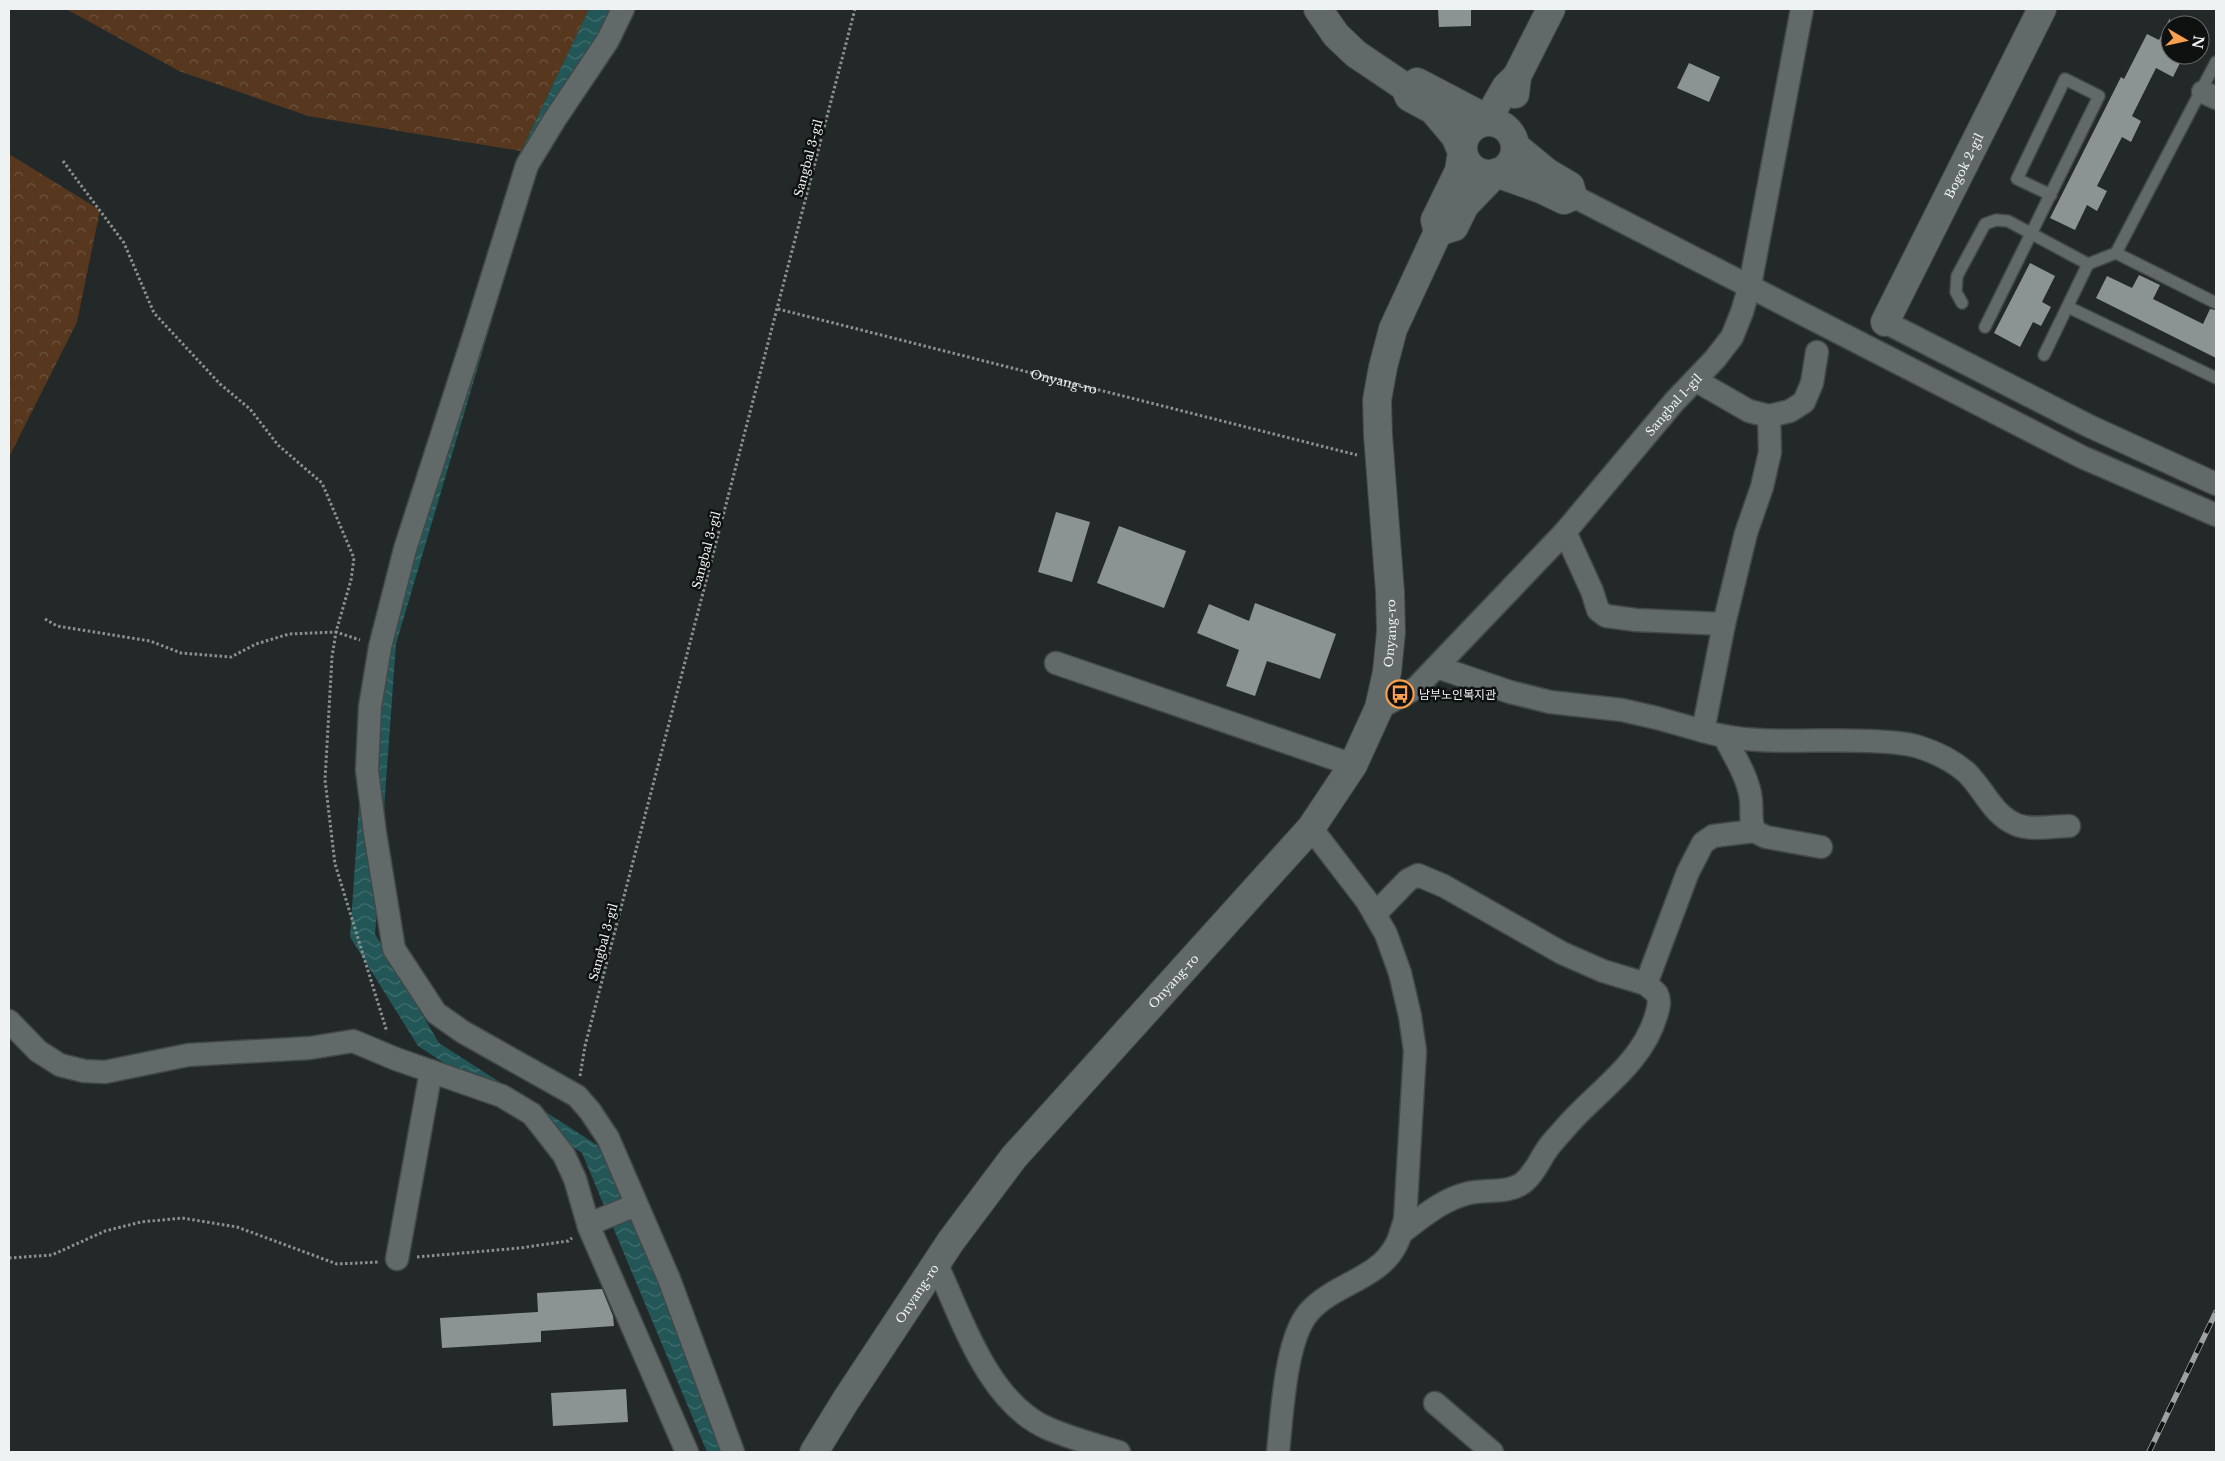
<svg xmlns="http://www.w3.org/2000/svg" width="2225" height="1461" font-family="'Libre Baskerville','Noto Sans KR',serif">
<style>
.forest{fill:url(#forest-crowns)}
.water{fill:url(#water-waves)}
.building{fill:#8c9393}
.lines{fill:none;stroke-linecap:round;stroke-linejoin:round}
.lane-casing{stroke:#424848;stroke-width:14}
.street-casing{stroke:#424848;stroke-width:25}
.secondary-casing{stroke:#424848;stroke-width:30}
.path{stroke:#8b9090;stroke-width:3;stroke-dasharray:2.5 2.5;stroke-linecap:butt}
.lane{stroke:#626969;stroke-width:11}
.street{stroke:#626969;stroke-width:22}
.secondary{stroke:#626969;stroke-width:28}
.rail-casing{stroke:#9ca1a1;stroke-width:5.5}
.rail{stroke:#0f1111;stroke-width:4;stroke-dasharray:11;stroke-linecap:butt}
.labels{text-anchor:middle;dominant-baseline:central;stroke-width:5;stroke-linejoin:round;paint-order:stroke}
.street-label{font-size:12px;fill:#eef2f2;stroke:#0f1111}
.poi-label{font-size:12px;fill:#eef2f2;stroke:#0f1111;text-anchor:start}
</style>
<defs>
<pattern id="forest-crowns" width="20" height="18" patternUnits="userSpaceOnUse" patternTransform="scale(1.25)"><rect width="20" height="18" fill="#57371d"/><path d="M2 6a3 3 0 1 1 6 0M12 15a3 3 0 1 1 6 0" fill="none" stroke="#6f543e"/></pattern>
<pattern id="water-waves" width="16" height="10" patternUnits="userSpaceOnUse" patternTransform="scale(1.25)"><rect width="16" height="10" fill="#225657"/><path d="M0 5q4-4 8 0t8 0" fill="none" stroke="#426f70"/></pattern>
</defs>
<rect width="100%" height="100%" fill="#232929"/>
<g class="forest">
<path d="M 66,9 L 589,9 L 521,151 L 308,116 L 179,71 Z"/>
<path d="M 9,154 L 100,210 L 77,322 L 9,457 Z"/>
</g>
<path class="water" d="M 589,9 L 620,9 L 537,167 L 396,644 L 375,934 L 439,1043 L 597,1145 L 651,1245 L 727,1452 L 707,1452 L 582,1153 L 418,1046 L 350,937 L 371,632 L 521,151 Z"/>
<g class="building">
<path d="M 1438,9 L 1471,9 L 1471,26 L 1439,27 Z"/>
<path d="M 2170,18 L 2170,55 L 2184,55 L 2173,77 L 2156,68 L 2132,116 L 2141,121 L 2131,142 L 2122,137 L 2097,186 L 2107,191 L 2097,211 L 2087,205 L 2075,230 L 2050,218 L 2121,77 L 2124,79 L 2147,34 L 2159,40 Z"/>
<path d="M 1689,63 L 1720,77 L 1709,102 L 1677,88 Z"/>
<path d="M 2030,263 L 2055,276 L 2042,302 L 2051,307 L 2041,326 L 2033,322 L 2020,347 L 1994,333 Z"/>
<path d="M 2139,275 L 2160,285 L 2153,299 L 2203,324 L 2210,309 L 2216,310 L 2216,358 L 2096,298 L 2107,276 L 2132,288 Z"/>
<path d="M 1056,512 L 1090,522 L 1072,582 L 1038,572 Z"/>
<path d="M 1119,526 L 1186,551 L 1164,608 L 1097,583 Z"/>
<path d="M 1255,603 L 1336,634 L 1320,679 L 1267,661 L 1255,696 L 1226,686 L 1239,650 L 1197,633 L 1209,604 L 1249,621 Z"/>
<path d="M 602,1289 L 613,1316 L 614,1326 L 541,1331 L 541,1342 L 442,1348 L 440,1318 L 538,1312 L 537,1293 Z"/>
<path d="M 626,1389 L 628,1422 L 553,1426 L 551,1393 Z"/>
</g>
<g class="lines">
<g class="lane-casing">
<g id="lane">
<path d="M 2116,253 L 2216,303"/>
<path d="M 1962,303 L 1956,292 L 1957,276 L 1985,224 L 1996,220 L 2008,221 L 2088,264 L 2116,253 L 2216,62"/>
<path d="M 2068,307 L 2216,378"/>
<path d="M 1985,327 L 2099,96 L 2065,79 L 2017,179 L 2051,195"/>
<path d="M 2044,355 L 2088,264"/>
</g>
</g>
<g class="street-casing">
<g id="street">
<path d="M 623,9 L 608,40 L 555,119 L 527,165 L 477,326 L 405,549 L 380,647 L 370,707 L 367,770 L 375,833 L 394,949 L 436,1013 L 463,1032 L 577,1096 L 590,1111 L 608,1138 L 669,1279 L 733,1452"/>
<path d="M 2203,92 L 2216,98"/>
<path d="M 1573,196 L 2082,457 L 2216,515"/>
<path d="M 1885,322 L 2089,426 L 2216,484"/>
<path d="M 1695,380 L 1749,411 L 1769,416 L 1790,411 L 1804,402 L 1812,383 L 1817,352"/>
<path d="M 1565,532 L 1592,591 L 1598,610 L 1606,616 L 1636,620 L 1724,624"/>
<path d="M 1056,663 L 1353,765"/>
<path d="M 1437,667 L 1510,692 L 1550,702 L 1622,710 L 1657,718 L 1703,731 L 1724,624 L 1746,533 L 1762,487 L 1770,452 L 1769,416"/>
<path id="s2" d="M 1379,708 L 1416,688 L 1565,532 L 1674,402 L 1715,359 L 1732,337 L 1742,312 L 1750,285 L 1802,9"/>
<path d="M 1703,731 C 1757,747 1814,738 1870,741 C 1886,742 1904,742 1919,747 C 1935,752 1953,761 1966,772 C 1984,789 1992,814 2015,824 C 2030,831 2053,826 2069,826"/>
<path d="M 1725,738 C 1735,757 1749,779 1751,800 C 1752,812 1750,820 1754,831 L 1766,837 L 1821,847"/>
<path d="M 1375,914 L 1408,880 L 1418,875 L 1444,886 L 1562,953 L 1603,971 L 1646,984"/>
<path d="M 9,1021 L 38,1051 L 60,1065 L 84,1071 L 105,1072 L 188,1055 L 310,1048 L 353,1041 L 396,1059 L 502,1096 L 532,1114 L 564,1155 L 575,1179 L 589,1227 L 687,1452"/>
<path d="M 589,1227 L 599,1220 L 636,1205"/>
<path d="M 1401,1233 C 1422,1217 1443,1199 1469,1193 C 1487,1189 1509,1194 1524,1182 C 1535,1173 1540,1159 1548,1148 C 1553,1141 1560,1134 1566,1127 C 1596,1092 1642,1064 1656,1016 C 1658,1009 1661,1002 1657,994 C 1655,991 1649,987 1646,984 L 1688,872 L 1703,843 L 1713,836 L 1754,831"/>
<path d="M 397,1259 L 431,1071"/>
<path d="M 936,1263 C 962,1318 987,1401 1047,1428 C 1070,1438 1095,1445 1119,1452"/>
<path d="M 1435,1403 L 1492,1452"/>
<path d="M 1278,1452 C 1282,1416 1285,1339 1309,1312 C 1333,1284 1379,1279 1396,1245 C 1400,1238 1402,1228 1405,1220 L 1415,1051 L 1410,1016 L 1400,973 L 1386,934 L 1367,901 L 1311,828"/>
</g>
</g>
<g class="secondary-casing">
<g id="secondary">
<path d="M 1318,9 L 1336,35 L 1356,54 L 1405,87 L 1409,97 L 1433,110 L 1455,136 L 1462,152 L 1459,171 L 1435,220 L 1438,232"/>
<path d="M 1417,82 L 1476,113 L 1486,122 L 1506,87 L 1517,76"/>
<path d="M 1515,94 L 1517,76 L 1551,9"/>
<circle cx="1489" cy="148" r="26"/>
<path d="M 1438,232 L 1454,227 L 1465,205 L 1496,173 L 1541,189 L 1564,200 L 1573,196 L 1570,186 L 1548,173 L 1515,146"/>
<path id="s3" d="M 1885,322 L 2042,9"/>
<path id="s4" d="M 814,1452 L 846,1400 L 951,1241 L 1014,1157 L 1311,828 L 1353,765 L 1379,708 L 1387,672 L 1391,632 L 1390,592 L 1378,435 L 1377,400 L 1383,367 L 1393,329 L 1438,232"/>
</g>
</g>
<g class="path">
<path d="M 63,161 L 124,243 L 154,313 L 220,384 L 250,409 L 278,445 L 322,483 L 354,558 L 351,580 L 336,632 L 360,640"/>
<path id="s1" d="M 778,309 L 1357,455"/>
<path d="M 45,619 L 57,626 L 150,641 L 181,653 L 231,657 L 256,644 L 289,634 L 336,632 L 332,657 L 325,780 L 335,864 L 387,1032"/>
<path d="M 580,1076 L 585,1046 L 855,9"/>
<path d="M 417,1257 L 520,1248 L 568,1241 L 572,1238"/>
<path d="M 9,1258 L 52,1255 L 105,1231 L 141,1222 L 182,1218 L 237,1227 L 337,1264 L 379,1262"/>
</g>
<use href="#lane" class="lane"/>
<use href="#street" class="street"/>
<use href="#secondary" class="secondary"/>
<g class="rail-casing">
<path id="rail" d="M 2149,1452 L 2216,1312"/>
</g>
<use href="#rail" class="rail"/>
</g>
<defs>
<g id="bus-ring" transform="scale(1.4375)"><circle r="9.5" fill="#0f1111" stroke="#fa9f4f" stroke-width="1.5"/><path d="M-5-6H5V4H4V6H2V4H-2V6H-4V4H-5ZM-3.5-4V0h7V-4ZM-3.5 1.2v1.5H-2V1.2ZM2 1.2v1.5H3.5V1.2Z" fill="#fa9f4f"/></g>
</defs>
<g fill-rule="evenodd">
<use href="#bus-ring" x="1400" y="694"/>
</g>
<g class="labels">
<g class="street-label">
<text transform="translate(808 158) rotate(-75)">Sangbal 3-gil</text>
<text stroke="none"><textPath href="#s3" startOffset="175">Bogok 2-gil</textPath></text>
<text stroke="none"><textPath href="#s1" startOffset="295">Onyang-ro</textPath></text>
<text stroke="none"><textPath href="#s2" startOffset="425">Sangbal 1-gil</textPath></text>
<text transform="translate(706 550) rotate(-75)">Sangbal 3-gil</text>
<text stroke="none"><textPath href="#s4" startOffset="1014">Onyang-ro</textPath></text>
<text transform="translate(603 942) rotate(-75)">Sangbal 3-gil</text>
<text stroke="none"><textPath href="#s4" startOffset="594">Onyang-ro</textPath></text>
<text stroke="none"><textPath href="#s4" startOffset="189">Onyang-ro</textPath></text>
</g>
<g class="poi-label">
<text x="1419" y="694">남부노인복지관</text>
</g>
</g>
<rect width="2225" height="1461" fill="none" stroke="#eef2f2" stroke-width="20"/>
<g transform="translate(2185 40) rotate(99)"><circle r="24" fill="#0f1111" stroke="#686b6b"/>
<path d="M0-4L9 19L0 12L-9 19Z" fill="#fa9f4f"/>
<text y="-8" font-size="14" font-weight="bold" text-anchor="middle" fill="#eef2f2">N</text>
</g>
</svg>
